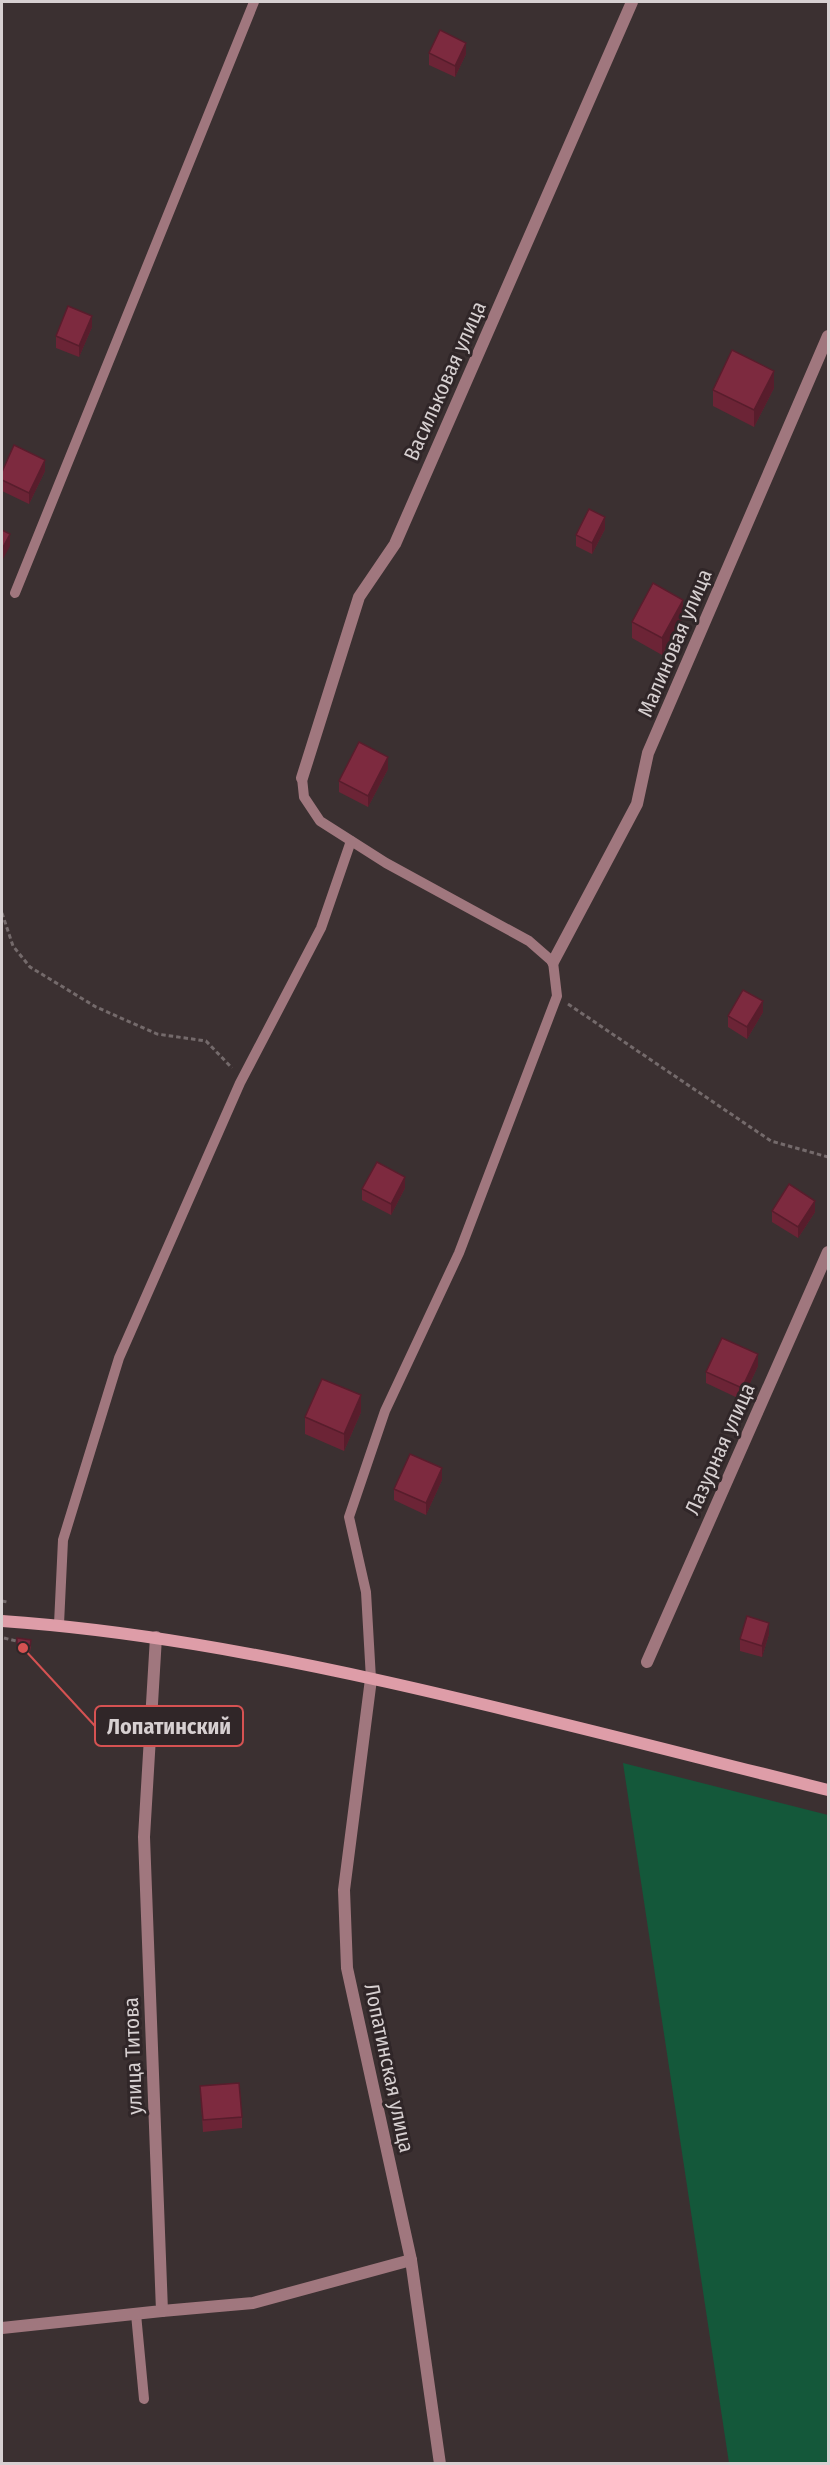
<svg xmlns="http://www.w3.org/2000/svg" width="830" height="2465" font-family="'Fira Sans Condensed',sans-serif">
<style>
.green{fill:#14583a}
.lines{fill:none;stroke-linecap:round;stroke-linejoin:round}
.path{stroke:#746a6b;stroke-width:3;stroke-dasharray:4.5 3;stroke-linecap:butt}
.lane{stroke:#a0777e;stroke-width:10}
.street{stroke:#a0777e;stroke-width:12}
.secondary{stroke:#de9da8;stroke-width:12}
.wall{fill:#6c2436}
.shaded-wall{fill:#581d2c}
.building{fill:#7d2a3f;stroke:#581d2c;stroke-width:1.5}
.labels{text-anchor:middle;dominant-baseline:central;stroke-width:6;stroke-linejoin:round;paint-order:stroke}
.street-label{font-size:21px;fill:#d7d0d1;stroke:#302628}
.leader{fill:none;stroke:#d65252;stroke-width:2}
.callout-dot{fill:#d65252;stroke:#302628;stroke-width:2}
.callout{fill:#302628;stroke:#d65252;stroke-width:2}
.callout-label{font-size:22px;text-anchor:middle;font-weight:bold;fill:#d7d0d1}
</style>
<rect width="100%" height="100%" fill="#3b3031"/>
<path class="green" d="M 623,1763 L 828,1815 L 828,2463 L 729,2463 Z"/>
<g class="lines">
<g class="path">
<path d="M 2,913 L 13,946 L 30,967 L 96,1007 L 157,1034 L 206,1041 L 232,1068"/>
<path d="M 568,1004 L 771,1141 L 828,1157"/>
<path d="M 2,1601 L 7,1602"/>
<path d="M 4,1638 L 20,1642"/>
</g>
<g class="lane">
<path d="M 15,593 L 254,2"/>
<path d="M 302,778 L 304,797 L 320,821 L 386,863 L 529,941 L 553,962 L 557,996 L 459,1253 L 385,1411 L 349,1517 L 366,1592 L 371,1679"/>
<path d="M 59,1624 L 63,1540 L 119,1358 L 240,1083 L 321,928 L 351,841"/>
<path d="M 136,2314 L 144,2399"/>
</g>
<g class="street">
<path d="M 302,778 L 359,597 L 395,544 L 632,2"/>
<path d="M 553,962 L 637,804 L 648,753 L 828,336"/>
<path d="M 647,1662 L 828,1252"/>
<path d="M 371,1679 L 344,1890 L 347,1968 L 411,2260 L 440,2464"/>
<path d="M 162,2311 L 253,2303 L 411,2260"/>
<path d="M 2,2328 L 162,2311 L 144,1837 L 156,1637"/>
</g>
<path class="secondary" d="M 2,1621 C 132,1630 260,1654 387,1682 C 535,1715 682,1754 828,1790"/>
</g>
<g class="wall">
<path d="M 429,53 L 466,54 L 455,77 L 429,65 Z"/>
<path d="M 92,327 L 79,357 L 56,348 L 56,336 Z"/>
<path d="M 774,388 L 754,427 L 713,406 L 713,390 Z"/>
<path d="M 45,471 L 29,504 L 2,491 L 2,472 Z"/>
<path d="M 605,529 L 592,554 L 576,546 L 576,535 Z"/>
<path d="M 683,617 L 662,655 L 632,638 L 632,622 Z"/>
<path d="M 388,769 L 368,807 L 339,792 L 339,781 Z"/>
<path d="M 763,1012 L 747,1039 L 728,1027 L 728,1016 Z"/>
<path d="M 405,1188 L 391,1215 L 362,1200 L 362,1189 Z"/>
<path d="M 772,1211 L 815,1212 L 798,1238 L 772,1222 Z"/>
<path d="M 758,1366 L 742,1400 L 706,1383 L 706,1372 Z"/>
<path d="M 361,1412 L 344,1451 L 305,1434 L 305,1417 Z"/>
<path d="M 442,1480 L 426,1515 L 394,1500 L 394,1489 Z"/>
<path d="M 769,1634 L 762,1657 L 740,1651 L 740,1639 Z"/>
<path d="M 17,1644 L 31,1646 L 30,1652 L 17,1650 Z"/>
<path d="M 200,2086 L 242,2117 L 242,2128 L 203,2132 Z"/>
</g>
<g class="shaded-wall">
<path d="M 466,43 L 466,54 L 455,77 L 455,66 Z"/>
<path d="M 92,316 L 92,327 L 79,357 L 79,346 Z"/>
<path d="M 774,371 L 774,388 L 754,427 L 754,410 Z"/>
<path d="M 45,460 L 45,471 L 29,504 L 29,493 Z"/>
<path d="M 605,517 L 605,529 L 592,554 L 592,543 Z"/>
<path d="M 10,534 L 10,546 L 2,561 L 2,549 Z"/>
<path d="M 683,600 L 683,617 L 662,655 L 662,638 Z"/>
<path d="M 388,757 L 388,769 L 368,807 L 368,796 Z"/>
<path d="M 763,1001 L 763,1012 L 747,1039 L 747,1027 Z"/>
<path d="M 405,1177 L 405,1188 L 391,1215 L 391,1204 Z"/>
<path d="M 815,1201 L 815,1212 L 798,1238 L 798,1227 Z"/>
<path d="M 758,1354 L 758,1366 L 742,1400 L 742,1388 Z"/>
<path d="M 361,1395 L 361,1412 L 344,1451 L 344,1434 Z"/>
<path d="M 442,1468 L 442,1480 L 426,1515 L 426,1503 Z"/>
<path d="M 769,1623 L 769,1634 L 762,1657 L 762,1646 Z"/>
</g>
<g class="building">
<path d="M 440,30 L 466,43 L 455,66 L 429,53 Z"/>
<path d="M 68,306 L 92,316 L 79,346 L 56,336 Z"/>
<path d="M 732,350 L 774,371 L 754,410 L 713,390 Z"/>
<path d="M 14,445 L 45,460 L 29,493 L 2,480 L 2,472 Z"/>
<path d="M 589,509 L 605,517 L 592,543 L 576,535 Z"/>
<path d="M 2,530 L 10,534 L 2,549 Z"/>
<path d="M 653,583 L 683,600 L 662,638 L 632,622 Z"/>
<path d="M 359,742 L 388,757 L 368,796 L 339,781 Z"/>
<path d="M 743,990 L 763,1001 L 747,1027 L 728,1016 Z"/>
<path d="M 377,1162 L 405,1177 L 391,1204 L 362,1189 Z"/>
<path d="M 789,1184 L 815,1201 L 798,1227 L 772,1211 Z"/>
<path d="M 722,1338 L 758,1354 L 742,1388 L 706,1372 Z"/>
<path d="M 322,1379 L 361,1395 L 344,1434 L 305,1417 Z"/>
<path d="M 410,1454 L 442,1468 L 426,1503 L 394,1489 Z"/>
<path d="M 747,1616 L 769,1623 L 762,1646 L 740,1639 Z"/>
<path d="M 17,1638 L 31,1640 L 30,1646 L 17,1644 Z"/>
<path d="M 239,2083 L 242,2117 L 203,2120 L 200,2086 Z"/>
</g>
<g class="labels">
<g class="street-label">
<text transform="translate(445 381) rotate(-66)">Васильковая улица</text>
<text transform="translate(675 643) rotate(-67)">Малиновая улица</text>
<text transform="translate(720 1449) rotate(-66)">Лазурная улица</text>
<text transform="translate(133 2056) rotate(-92)">улица Титова</text>
<text transform="translate(389 2068) rotate(78)">Лопатинская улица</text>
</g>
</g>
<path class="leader" d="M23 1648L95 1726"/>
<circle class="callout-dot" cx="23" cy="1648" r="6"/>
<rect class="callout" x="95" y="1706" width="148" height="40" rx="6"/>
<g class="callout-label">
<text x="169" y="1734">Лопатинский</text>
</g>
<rect width="830" height="2465" fill="none" stroke="#d7d0d1" stroke-width="6"/>
</svg>
